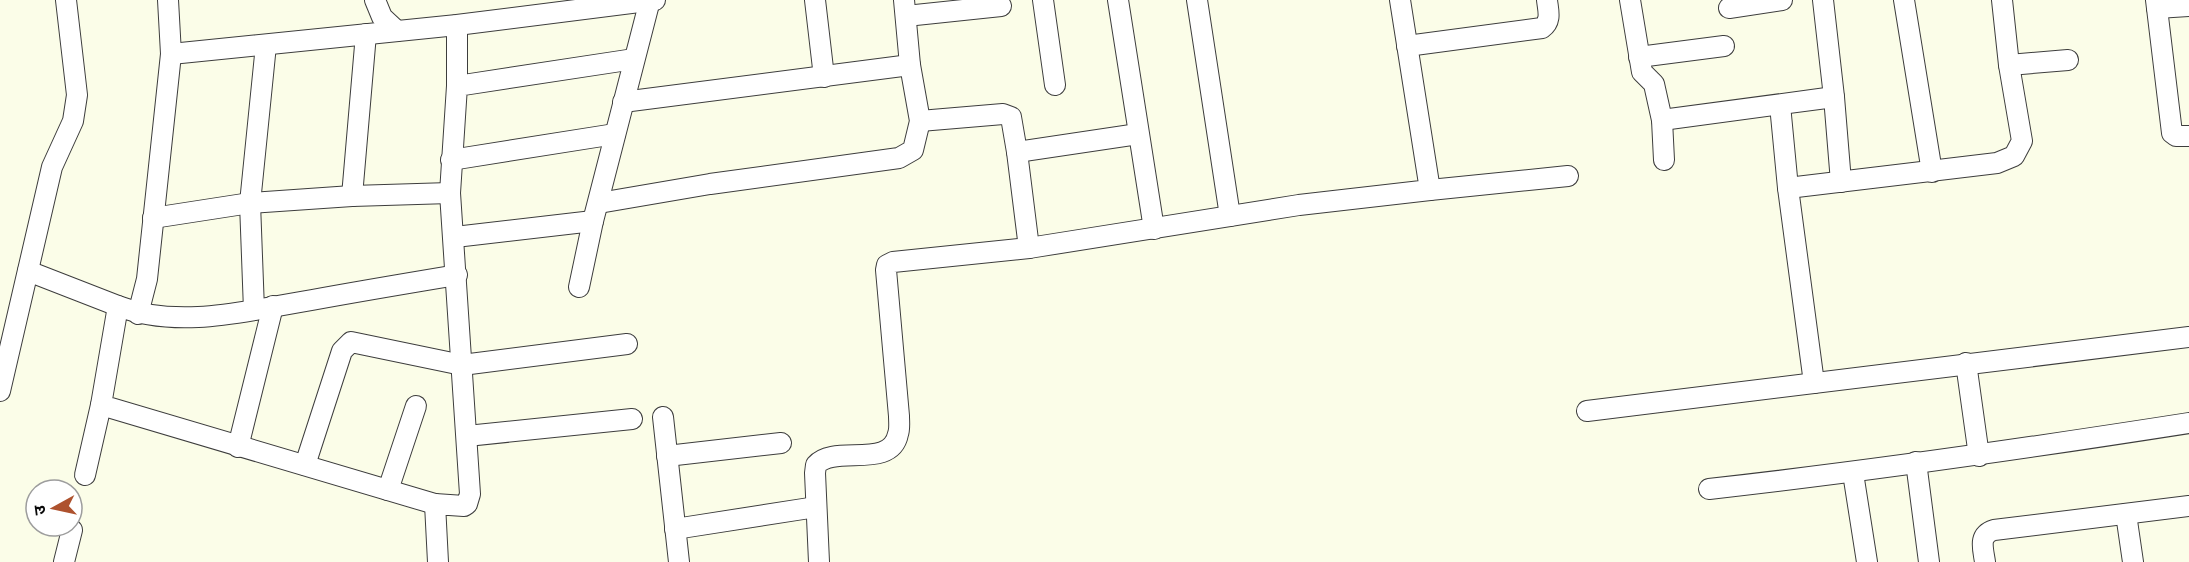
<svg xmlns="http://www.w3.org/2000/svg" width="2189" height="562" font-family="Lora,'Noto Sans Devanagari',serif">
<style>
.lines{fill:none;stroke-linecap:round;stroke-linejoin:round}
.street-casing{stroke:#3d3d3d;stroke-width:22}
.street{stroke:#fff;stroke-width:20}
</style>
<rect width="100%" height="100%" fill="#fbfde8"/>
<g class="lines">
<g class="street-casing">
<g id="street">
<path d="M 375,0 L 382,17 L 397,31"/>
<path d="M 815,0 L 824,77"/>
<path d="M 1043,0 L 1055,85"/>
<path d="M 1118,0 L 1154,229"/>
<path d="M 1197,0 L 1230,216"/>
<path d="M 1630,0 L 1642,72 L 1654,84 L 1662,120 L 1664,160"/>
<path d="M 1823,0 L 1834,97 L 1841,182"/>
<path d="M 1904,0 L 1932,172"/>
<path d="M 2156,0 L 2172,133 L 2176,136 L 2189,136"/>
<path d="M 1729,8 L 1782,0"/>
<path d="M 2157,8 L 2189,6"/>
<path d="M 906,16 L 1001,6"/>
<path d="M 1407,46 L 1542,28 C 1552,21 1548,10 1547,0"/>
<path d="M 171,54 L 457,25 L 655,0"/>
<path d="M 1639,57 L 1724,46"/>
<path d="M 2009,65 L 2068,60"/>
<path d="M 457,86 L 457,25"/>
<path d="M 623,102 L 910,65"/>
<path d="M 1780,105 L 1788,188 L 1814,383"/>
<path d="M 1662,120 L 1834,97"/>
<path d="M 920,121 L 1003,114 L 1011,117 L 1017,152 L 1029,248"/>
<path d="M 1017,152 L 1138,134"/>
<path d="M 451,160 L 615,134"/>
<path d="M 1788,188 L 1997,163 L 2014,156 L 2022,141 L 2009,65 L 2002,0"/>
<path d="M 1430,190 L 1568,176"/>
<path d="M 352,196 L 366,34"/>
<path d="M 599,203 L 710,184 L 899,158 L 913,150 L 920,121 L 910,65 L 904,0"/>
<path d="M 153,218 L 250,203 L 352,196 L 450,193"/>
<path d="M 455,237 L 593,221"/>
<path d="M 28,271 L 118,306"/>
<path d="M 579,287 L 593,221 L 650,0"/>
<path d="M 254,310 L 250,203 L 266,45"/>
<path d="M 138,314 L 147,279 L 171,54 L 168,0"/>
<path d="M 1966,363 L 1979,456"/>
<path d="M 0,391 L 52,167 L 73,121 L 77,95 L 66,0"/>
<path d="M 1587,411 L 2189,337"/>
<path d="M 663,417 L 679,562"/>
<path d="M 467,436 L 632,419"/>
<path d="M 238,447 L 273,306"/>
<path d="M 667,456 L 781,443"/>
<path d="M 1916,462 L 1929,562"/>
<path d="M 305,465 L 342,351 L 351,342 L 462,365 L 627,344"/>
<path d="M 1853,473 L 1867,562"/>
<path d="M 85,475 L 101,405"/>
<path d="M 1709,489 C 1870,471 2029,448 2189,423"/>
<path d="M 388,490 L 416,406"/>
<path d="M 435,504 L 101,405 L 118,306 C 179,330 250,310 312,300 C 361,291 409,283 457,275"/>
<path d="M 2126,514 L 2133,562"/>
<path d="M 675,529 L 816,507"/>
<path d="M 64,562 L 72,530"/>
<path d="M 438,562 L 435,504 L 464,506 L 467,504 L 470,494 L 450,193 L 457,86 L 634,59"/>
<path d="M 819,562 L 815,473 L 816,465 C 834,444 891,470 898,434 C 900,429 899,422 899,416 L 886,270 L 887,265 L 893,262 L 1029,248 L 1299,205 L 1430,190 L 1400,0"/>
<path d="M 1985,562 C 1983,548 1978,535 1994,530 L 2189,506"/>
</g>
</g>
<use href="#street" class="street"/>
</g>
<g transform="translate(54 508) rotate(262)"><circle r="28" fill="#ffffff" stroke="#9d9d9d" stroke-width="1.5"/>
<path d="M0-4.5L10 22L0 15L-10 22Z" fill="#ae522e"/>
<text y="-9" font-size="16" font-weight="bold" text-anchor="middle" fill="#0a0a0a">उ</text>
</g>
</svg>
